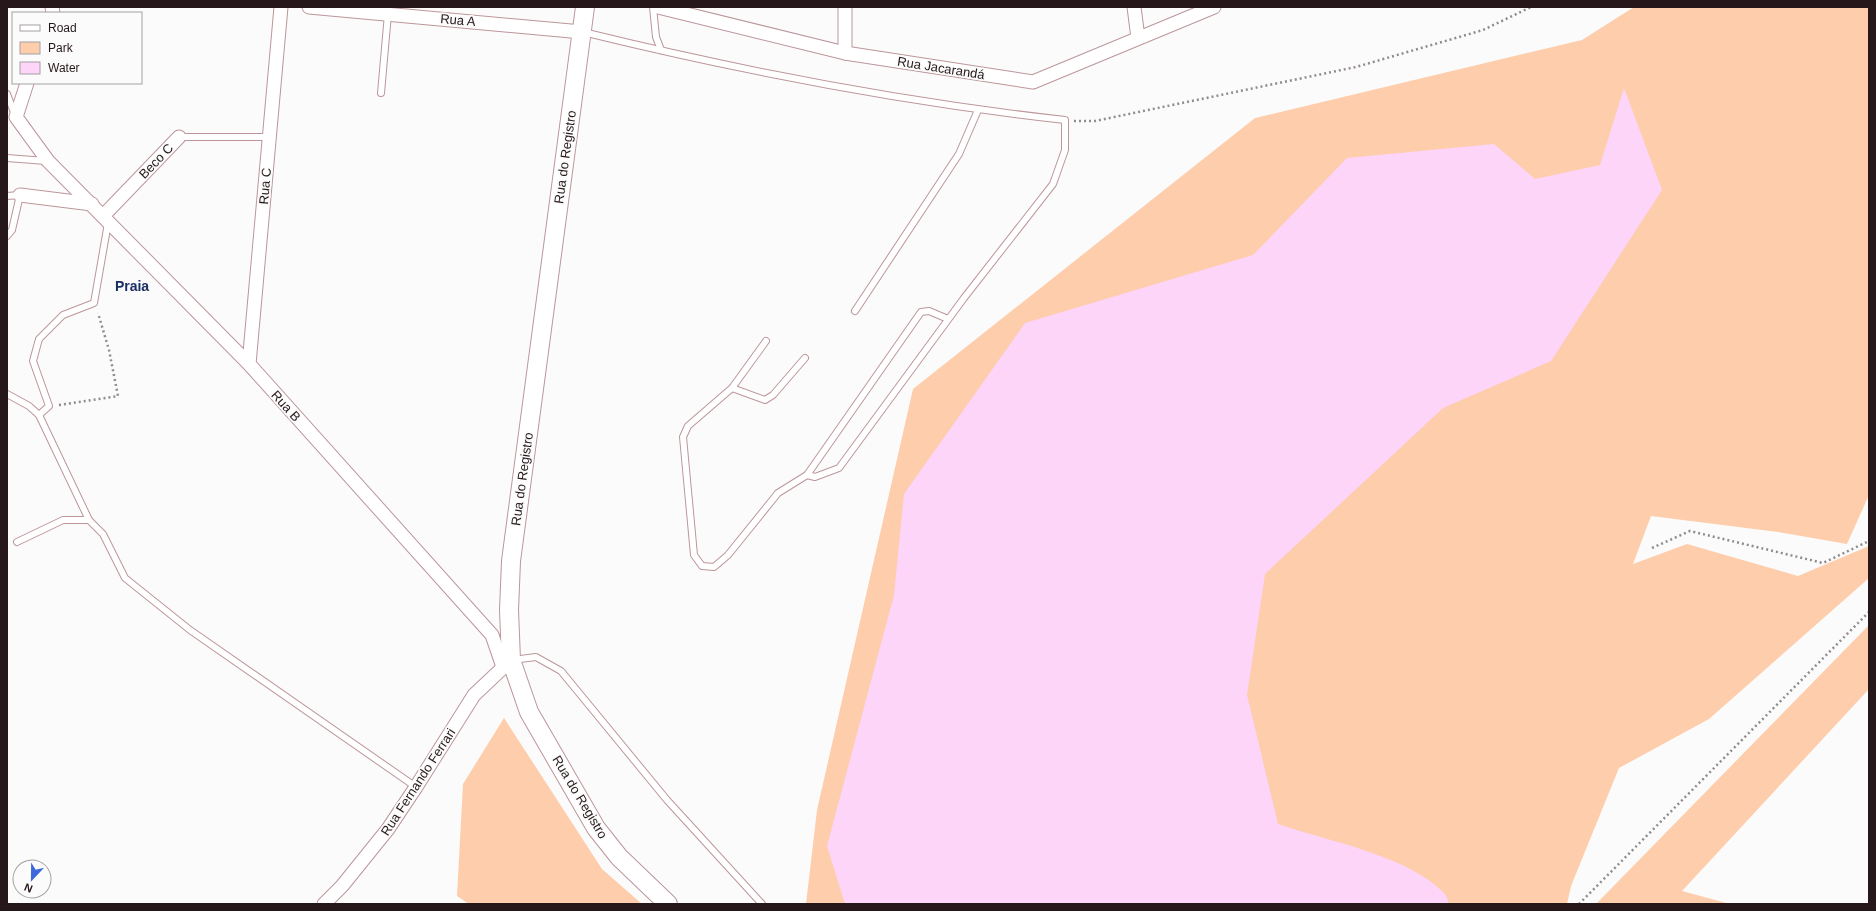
<svg xmlns="http://www.w3.org/2000/svg" width="1876" height="911" font-family="Arial,sans-serif">
<style>
.green{fill:#fecdac}
.water{fill:#fdd5f9}
.lines{fill:none;stroke-linecap:round;stroke-linejoin:round}
.lane-casing{stroke:#bc969a;stroke-width:8}
.street-casing{stroke:#bc969a;stroke-width:15}
.secondary-casing{stroke:#bc969a;stroke-width:20}
.path{stroke:#928b8c;stroke-width:2.5;stroke-dasharray:2 3;stroke-linecap:butt}
.lane{stroke:#fff;stroke-width:6}
.street{stroke:#fff;stroke-width:13}
.secondary{stroke:#fff;stroke-width:18}
.labels{text-anchor:middle;dominant-baseline:central;stroke-width:3.5;stroke-linejoin:round;paint-order:stroke}
.street-label{font-size:13px;fill:#26181a;stroke:#fbfbfb}
.neighbourhood-label{font-size:14px;font-weight:bold;fill:#192e64;stroke:#fbfbfb}
</style>
<rect width="100%" height="100%" fill="#fbfbfb"/>
<g class="green">
<path d="M 1634,7 L 1869,7 L 1869,495 L 1847,544 L 1778,532 L 1651,516 L 1633,564 L 1687,544 L 1798,576 L 1869,546 L 1869,578 L 1709,719 L 1619,768 L 1571,886 L 1567,904 L 806,904 L 817,810 L 913,389 L 1255,118 L 1582,40 Z"/>
<path d="M 1869,625 L 1869,689 L 1682,891 L 1730,904 L 1596,904 Z"/>
<path d="M 504,718 L 602,869 L 642,904 L 469,904 L 457,896 L 463,784 Z"/>
</g>
<path class="water" d="M 1624,88 L 1662,190 L 1551,361 L 1443,408 L 1265,574 L 1247,695 L 1278,824 C 1327,841 1407,855 1444,893 C 1447,896 1448,900 1449,904 L 845,904 L 827,846 L 894,595 L 904,494 L 1025,323 L 1253,255 L 1347,158 L 1494,144 L 1535,179 L 1600,165 Z"/>
<g class="lines">
<g class="lane-casing">
<g id="lane">
<path d="M 653,7 L 656,37 L 661,50"/>
<path d="M 583,32 C 742,71 903,102 1065,120 L 1065,150 L 1053,184 L 964,298 L 839,468 L 815,477 L 807,475"/>
<path d="M 381,93 L 388,14"/>
<path d="M 7,94 L 15,115"/>
<path d="M 179,137 L 270,137"/>
<path d="M 7,158 L 46,161"/>
<path d="M 7,196 L 20,195 L 12,230 L 7,236"/>
<path d="M 855,311 L 959,154 L 978,110"/>
<path d="M 766,341 L 732,388 L 688,426 L 683,437 L 694,555 L 702,566 L 714,567 L 728,555 L 778,493 L 807,475 L 921,312 L 929,311 L 948,319"/>
<path d="M 732,388 L 765,400 L 773,395 L 805,358"/>
<path d="M 7,394 L 29,406 L 39,415 L 89,520"/>
<path d="M 39,415 L 49,406 L 33,361 L 39,339 L 63,315 L 94,303 L 108,223"/>
<path d="M 17,542 L 63,520 L 89,520 L 103,534 L 125,578 L 190,630 L 416,787"/>
<path d="M 512,660 L 536,657 L 561,671 L 667,800 L 762,904"/>
</g>
</g>
<g class="street-casing">
<g id="street">
<path d="M 52,7 L 53,13"/>
<path d="M 309,7 L 582,32"/>
<path d="M 658,7 L 845,53 L 1033,82 L 1214,7"/>
<path d="M 1134,7 L 1138,38"/>
<path d="M 845,53 L 845,7"/>
<path d="M 27,83 L 16,117 L 48,161 L 249,364 L 492,635 L 503,667"/>
<path d="M 20,195 L 92,204"/>
<path d="M 103,216 L 179,137"/>
<path d="M 249,364 L 281,7"/>
<path d="M 324,904 L 342,886 L 388,829 L 416,787 L 474,695 L 509,662"/>
</g>
</g>
<g class="secondary-casing">
<path id="secondary" d="M 585,7 L 511,561 L 509,610 L 511,660 L 529,712 L 596,828 L 619,857 L 668,904"/>
</g>
<g class="path">
<path d="M 1074,121 L 1095,121 L 1356,67 L 1483,30 L 1531,7"/>
<path d="M 59,405 L 118,396 L 109,350 L 98,313"/>
<path d="M 1652,548 L 1690,531 L 1823,563 L 1869,541"/>
<path d="M 1579,904 L 1869,612"/>
</g>
<use href="#lane" class="lane"/>
<use href="#street" class="street"/>
<use href="#secondary" class="secondary"/>
</g>
<g class="labels">
<g class="street-label">
<text transform="translate(458 20) rotate(5)">Rua A</text>
<text transform="translate(941 68) rotate(9)">Rua Jacarandá</text>
<text transform="translate(565 157) rotate(-82)">Rua do Registro</text>
<text transform="translate(156 161) rotate(-46)">Beco C</text>
<text transform="translate(265 186) rotate(-85)">Rua C</text>
<text transform="translate(286 406) rotate(48)">Rua B</text>
<text transform="translate(522 479) rotate(-82)">Rua do Registro</text>
<text transform="translate(418 782) rotate(-57)">Rua Fernando Ferrari</text>
<text transform="translate(580 797) rotate(59)">Rua do Registro</text>
</g>
<g class="neighbourhood-label">
<text x="132" y="286">Praia</text>
</g>
</g>
<rect width="1876" height="911" fill="none" stroke="#26181a" stroke-width="16"/>
<rect x="12" y="12" width="130" height="72" fill="#fbfbfb" stroke="#a6a0a1"/>
<rect x="20" y="25" width="20" height="6" fill="#ffffff" stroke="#a6a0a1"/>
<text x="48" y="32" font-size="12" fill="#26181a">Road</text>
<rect x="20" y="42" width="20" height="12" fill="#fecdac" stroke="#a6a0a1"/>
<text x="48" y="52" font-size="12" fill="#26181a">Park</text>
<rect x="20" y="62" width="20" height="12" fill="#fdd5f9" stroke="#a6a0a1"/>
<text x="48" y="72" font-size="12" fill="#26181a">Water</text>
<g transform="translate(32 879) rotate(202)"><circle r="19" fill="#fbfbfb" stroke="#a6a0a1"/>
<path d="M0-3L7 15L0 10L-7 15Z" fill="#3e69da"/>
<text y="-6" font-size="11" font-weight="bold" text-anchor="middle" fill="#26181a">N</text>
</g>
</svg>
